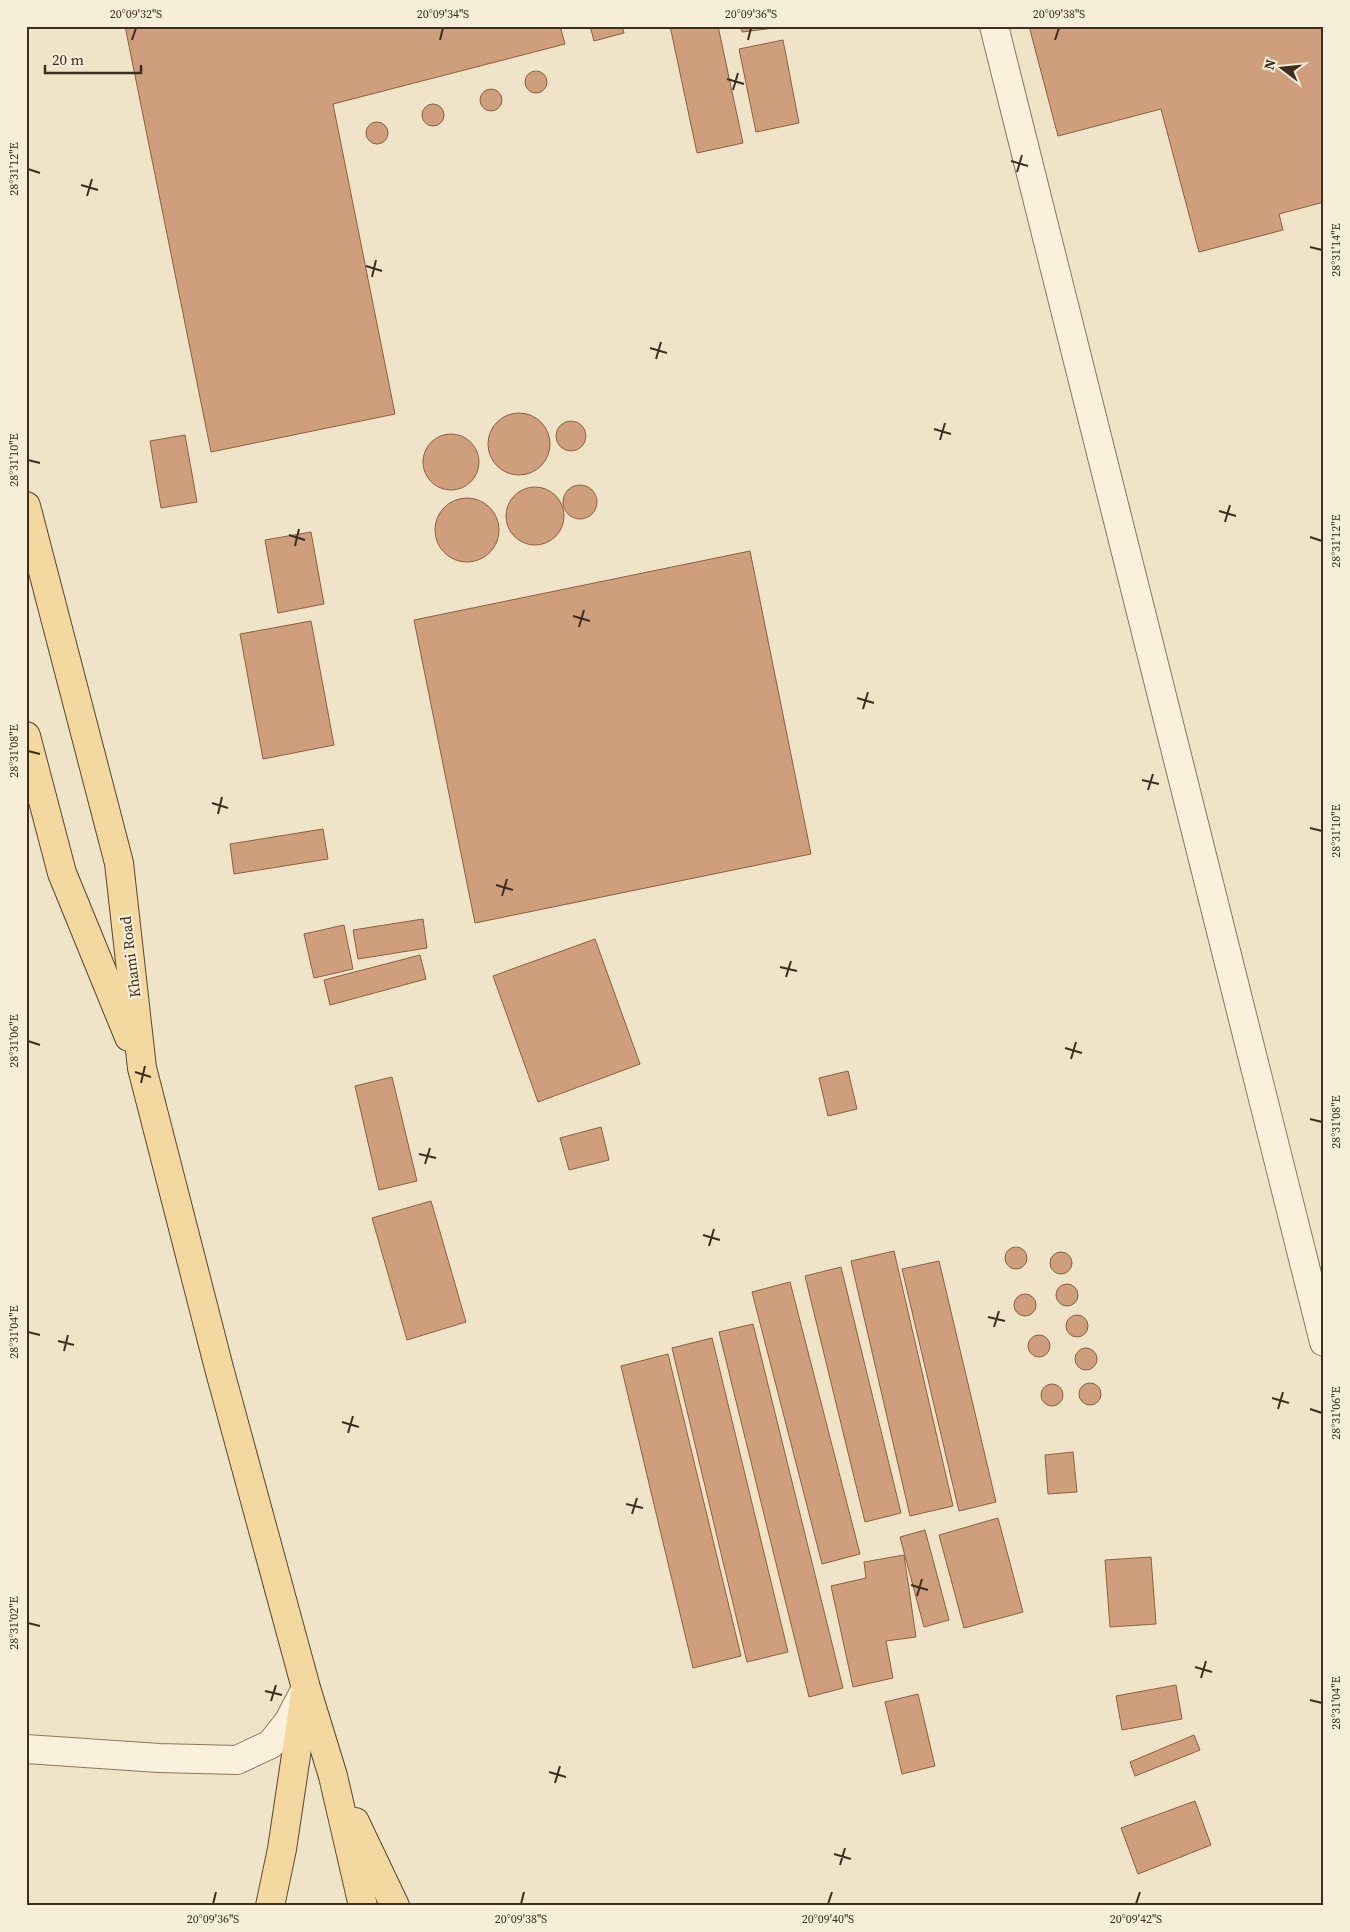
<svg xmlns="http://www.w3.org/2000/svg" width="1350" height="1932" font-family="'Source Serif 4',serif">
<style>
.building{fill:#cf9f7d;stroke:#8d5f41}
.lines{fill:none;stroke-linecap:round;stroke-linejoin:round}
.minor-casing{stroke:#8d765c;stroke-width:30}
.major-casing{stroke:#5b4430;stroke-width:30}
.minor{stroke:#faf1dc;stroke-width:28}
.major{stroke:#f3d9a0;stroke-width:28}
.ticks{fill:none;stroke:#3d2e20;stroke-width:2}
.labels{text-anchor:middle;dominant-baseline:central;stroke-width:4.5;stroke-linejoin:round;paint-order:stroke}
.street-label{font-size:15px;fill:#3d2e20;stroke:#f7eed8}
.neatline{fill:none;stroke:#3d2e20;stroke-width:2}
.ticks-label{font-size:12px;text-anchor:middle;fill:#3d2e20}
</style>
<rect width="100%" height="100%" fill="#f0e4c8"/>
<g class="building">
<path d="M 125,26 L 560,26 L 565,44 L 333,104 L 395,414 L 211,452 Z"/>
<path d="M 590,26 L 622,26 L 624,33 L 594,41 Z"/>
<path d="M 670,26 L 718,26 L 743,143 L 697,153 Z"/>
<path d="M 741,26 L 774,26 L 774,28 L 742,32 Z"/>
<path d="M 1029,26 L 1324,26 L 1324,202 L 1279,214 L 1283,230 L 1199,252 L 1161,109 L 1058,136 Z"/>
<path d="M 783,40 L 799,123 L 756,132 L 739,49 Z"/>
<circle cx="536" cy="82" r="11"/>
<circle cx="491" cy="100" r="11"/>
<circle cx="433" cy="115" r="11"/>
<circle cx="377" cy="133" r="11"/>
<circle cx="519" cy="444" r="31"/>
<circle cx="571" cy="436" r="15"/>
<circle cx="451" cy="462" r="28"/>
<path d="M 185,435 L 197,502 L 161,508 L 150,441 Z"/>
<circle cx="580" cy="502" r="17"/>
<circle cx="535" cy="516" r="29"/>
<circle cx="467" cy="530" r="32"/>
<path d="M 311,532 L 324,604 L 278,613 L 265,540 Z"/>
<path d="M 750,551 L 811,854 L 475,923 L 414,620 Z"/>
<path d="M 311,621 L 334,745 L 263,759 L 240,634 Z"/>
<path d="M 323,829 L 328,859 L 234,874 L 230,844 Z"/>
<path d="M 423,919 L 427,948 L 358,959 L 353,930 Z"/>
<path d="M 344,925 L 353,969 L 314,978 L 304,934 Z"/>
<path d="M 595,939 L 640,1064 L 538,1102 L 493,976 Z"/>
<path d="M 420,955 L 426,979 L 330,1005 L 324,980 Z"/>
<path d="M 848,1071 L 857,1109 L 828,1116 L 819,1078 Z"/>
<path d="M 392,1077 L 417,1181 L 379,1190 L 355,1086 Z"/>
<path d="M 601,1127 L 609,1160 L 569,1170 L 560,1138 Z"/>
<path d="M 431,1201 L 466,1322 L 407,1340 L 372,1218 Z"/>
<circle cx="1016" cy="1258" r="11"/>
<path d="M 894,1251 L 953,1506 L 910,1516 L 851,1261 Z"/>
<circle cx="1061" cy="1263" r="11"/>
<path d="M 939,1261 L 996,1502 L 959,1511 L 902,1269 Z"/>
<path d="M 841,1267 L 901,1513 L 865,1522 L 805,1276 Z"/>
<path d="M 790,1282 L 860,1554 L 822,1564 L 752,1292 Z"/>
<circle cx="1067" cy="1295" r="11"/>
<circle cx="1025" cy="1305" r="11"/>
<circle cx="1077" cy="1326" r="11"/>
<path d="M 753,1324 L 843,1688 L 809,1697 L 719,1332 Z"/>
<circle cx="1039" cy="1346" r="11"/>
<path d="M 712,1338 L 788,1652 L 747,1662 L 672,1348 Z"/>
<circle cx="1086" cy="1359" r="11"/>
<path d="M 668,1354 L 741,1656 L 693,1668 L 621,1366 Z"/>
<circle cx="1090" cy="1394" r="11"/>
<circle cx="1052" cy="1395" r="11"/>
<path d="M 1073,1452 L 1077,1492 L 1048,1494 L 1045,1455 Z"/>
<path d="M 998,1518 L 1023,1612 L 964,1628 L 939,1535 Z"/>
<path d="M 925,1530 L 949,1620 L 924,1627 L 900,1537 Z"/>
<path d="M 904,1555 L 916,1637 L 886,1641 L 893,1678 L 853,1687 L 831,1586 L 866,1578 L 864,1562 Z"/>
<path d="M 1151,1557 L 1156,1624 L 1110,1627 L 1105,1560 Z"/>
<path d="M 1176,1685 L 1182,1719 L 1122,1730 L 1116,1696 Z"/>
<path d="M 918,1694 L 935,1766 L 902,1774 L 885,1702 Z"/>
<path d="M 1194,1735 L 1200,1750 L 1135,1776 L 1130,1762 Z"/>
<path d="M 1195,1801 L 1211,1845 L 1138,1874 L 1121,1828 Z"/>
</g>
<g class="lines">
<g class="minor-casing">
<g id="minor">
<path d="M 994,26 L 1324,1342"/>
<path d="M 26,1749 L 159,1758 L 237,1760 L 271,1744 L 289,1721 L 305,1690"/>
</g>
</g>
<g class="major-casing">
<g id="major">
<path d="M 26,506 L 119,863 L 142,1068 L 219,1368 L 306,1688 L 333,1776 L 363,1906"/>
<path d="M 26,736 L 62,873 L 129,1037"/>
<path d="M 355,1822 L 395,1906"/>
<path d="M 270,1906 L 282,1849 L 305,1695"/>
</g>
</g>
<use href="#minor" class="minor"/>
<use href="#major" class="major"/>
</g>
<path class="ticks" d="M 132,40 L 136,28M 440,40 L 443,28M 748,40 L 751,28M 1055,40 L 1059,28M 727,79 L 744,84M 733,90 L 738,73M 1011,161 L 1028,166M 28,169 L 40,173M 1017,172 L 1022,155M 81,185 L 98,190M 87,196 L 92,179M 1310,247 L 1322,250M 366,266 L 382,271M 372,277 L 376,260M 650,348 L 667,353M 656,359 L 661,342M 934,429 L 951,434M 940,440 L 945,423M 28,460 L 40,463M 1219,511 L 1236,516M 1225,522 L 1230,505M 289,535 L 305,540M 1310,537 L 1322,541M 295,546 L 299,529M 573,616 L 590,621M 579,627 L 584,610M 857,698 L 874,703M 863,709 L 868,692M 28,751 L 40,754M 1142,780 L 1159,784M 1148,790 L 1153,774M 212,803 L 228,808M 218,814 L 222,797M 1310,828 L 1322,831M 496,885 L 513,890M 502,896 L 507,879M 780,967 L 797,971M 786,977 L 791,961M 28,1041 L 40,1045M 1065,1048 L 1082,1053M 1071,1059 L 1076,1042M 135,1072 L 151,1077M 141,1083 L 145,1066M 1310,1119 L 1322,1122M 419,1154 L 436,1158M 425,1164 L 430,1148M 703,1235 L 720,1240M 709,1246 L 714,1229M 988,1317 L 1005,1321M 994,1327 L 999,1311M 28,1332 L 40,1335M 58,1341 L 74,1345M 64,1351 L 68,1335M 1272,1398 L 1289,1403M 1278,1409 L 1283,1392M 1310,1409 L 1322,1413M 342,1422 L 359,1427M 348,1433 L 353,1416M 626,1504 L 643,1508M 632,1514 L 637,1498M 911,1585 L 928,1590M 917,1596 L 922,1579M 28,1623 L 40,1626M 1195,1667 L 1212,1672M 1201,1678 L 1206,1661M 265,1691 L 282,1695M 1310,1700 L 1322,1703M 271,1701 L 276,1685M 549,1772 L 566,1777M 555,1783 L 560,1766M 834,1854 L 851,1859M 840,1865 L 845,1848M 213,1904 L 216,1892M 521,1904 L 524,1892M 828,1904 L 832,1892M 1136,1904 L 1140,1892"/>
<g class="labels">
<g class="street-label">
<text transform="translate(130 957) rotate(-97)">Khami Road</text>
</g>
</g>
<rect width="1350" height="1932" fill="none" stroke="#f7eed8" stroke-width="55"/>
<g transform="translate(1282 68) rotate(286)" stroke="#f7eed8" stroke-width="4" paint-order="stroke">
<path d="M0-4L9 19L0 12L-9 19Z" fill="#3d2e20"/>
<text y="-8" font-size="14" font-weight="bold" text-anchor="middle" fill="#3d2e20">N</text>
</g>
<path d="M45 65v8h96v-8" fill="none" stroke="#3d2e20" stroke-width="2.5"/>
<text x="52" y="65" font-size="15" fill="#3d2e20" stroke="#f7eed8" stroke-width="4" paint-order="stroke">20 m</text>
<rect x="28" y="28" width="1294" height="1876" class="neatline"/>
<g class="ticks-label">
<text x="136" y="18">20°09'32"S</text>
<text x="443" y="18">20°09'34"S</text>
<text x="751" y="18">20°09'36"S</text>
<text x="1059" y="18">20°09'38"S</text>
<text transform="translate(14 169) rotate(-90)" y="4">28°31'12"E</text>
<text transform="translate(1336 250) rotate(-90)" y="4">28°31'14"E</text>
<text transform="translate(14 460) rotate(-90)" y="4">28°31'10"E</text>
<text transform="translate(1336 541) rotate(-90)" y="4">28°31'12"E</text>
<text transform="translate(14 751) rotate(-90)" y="4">28°31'08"E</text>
<text transform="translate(1336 831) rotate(-90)" y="4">28°31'10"E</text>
<text transform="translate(14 1041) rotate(-90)" y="4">28°31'06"E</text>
<text transform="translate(1336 1122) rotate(-90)" y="4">28°31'08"E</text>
<text transform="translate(14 1332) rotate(-90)" y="4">28°31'04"E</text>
<text transform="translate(1336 1413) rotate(-90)" y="4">28°31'06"E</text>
<text transform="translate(14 1623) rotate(-90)" y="4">28°31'02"E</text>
<text transform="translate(1336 1703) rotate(-90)" y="4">28°31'04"E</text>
<text x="213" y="1923">20°09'36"S</text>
<text x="521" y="1923">20°09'38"S</text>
<text x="828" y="1923">20°09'40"S</text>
<text x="1136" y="1923">20°09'42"S</text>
</g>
</svg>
